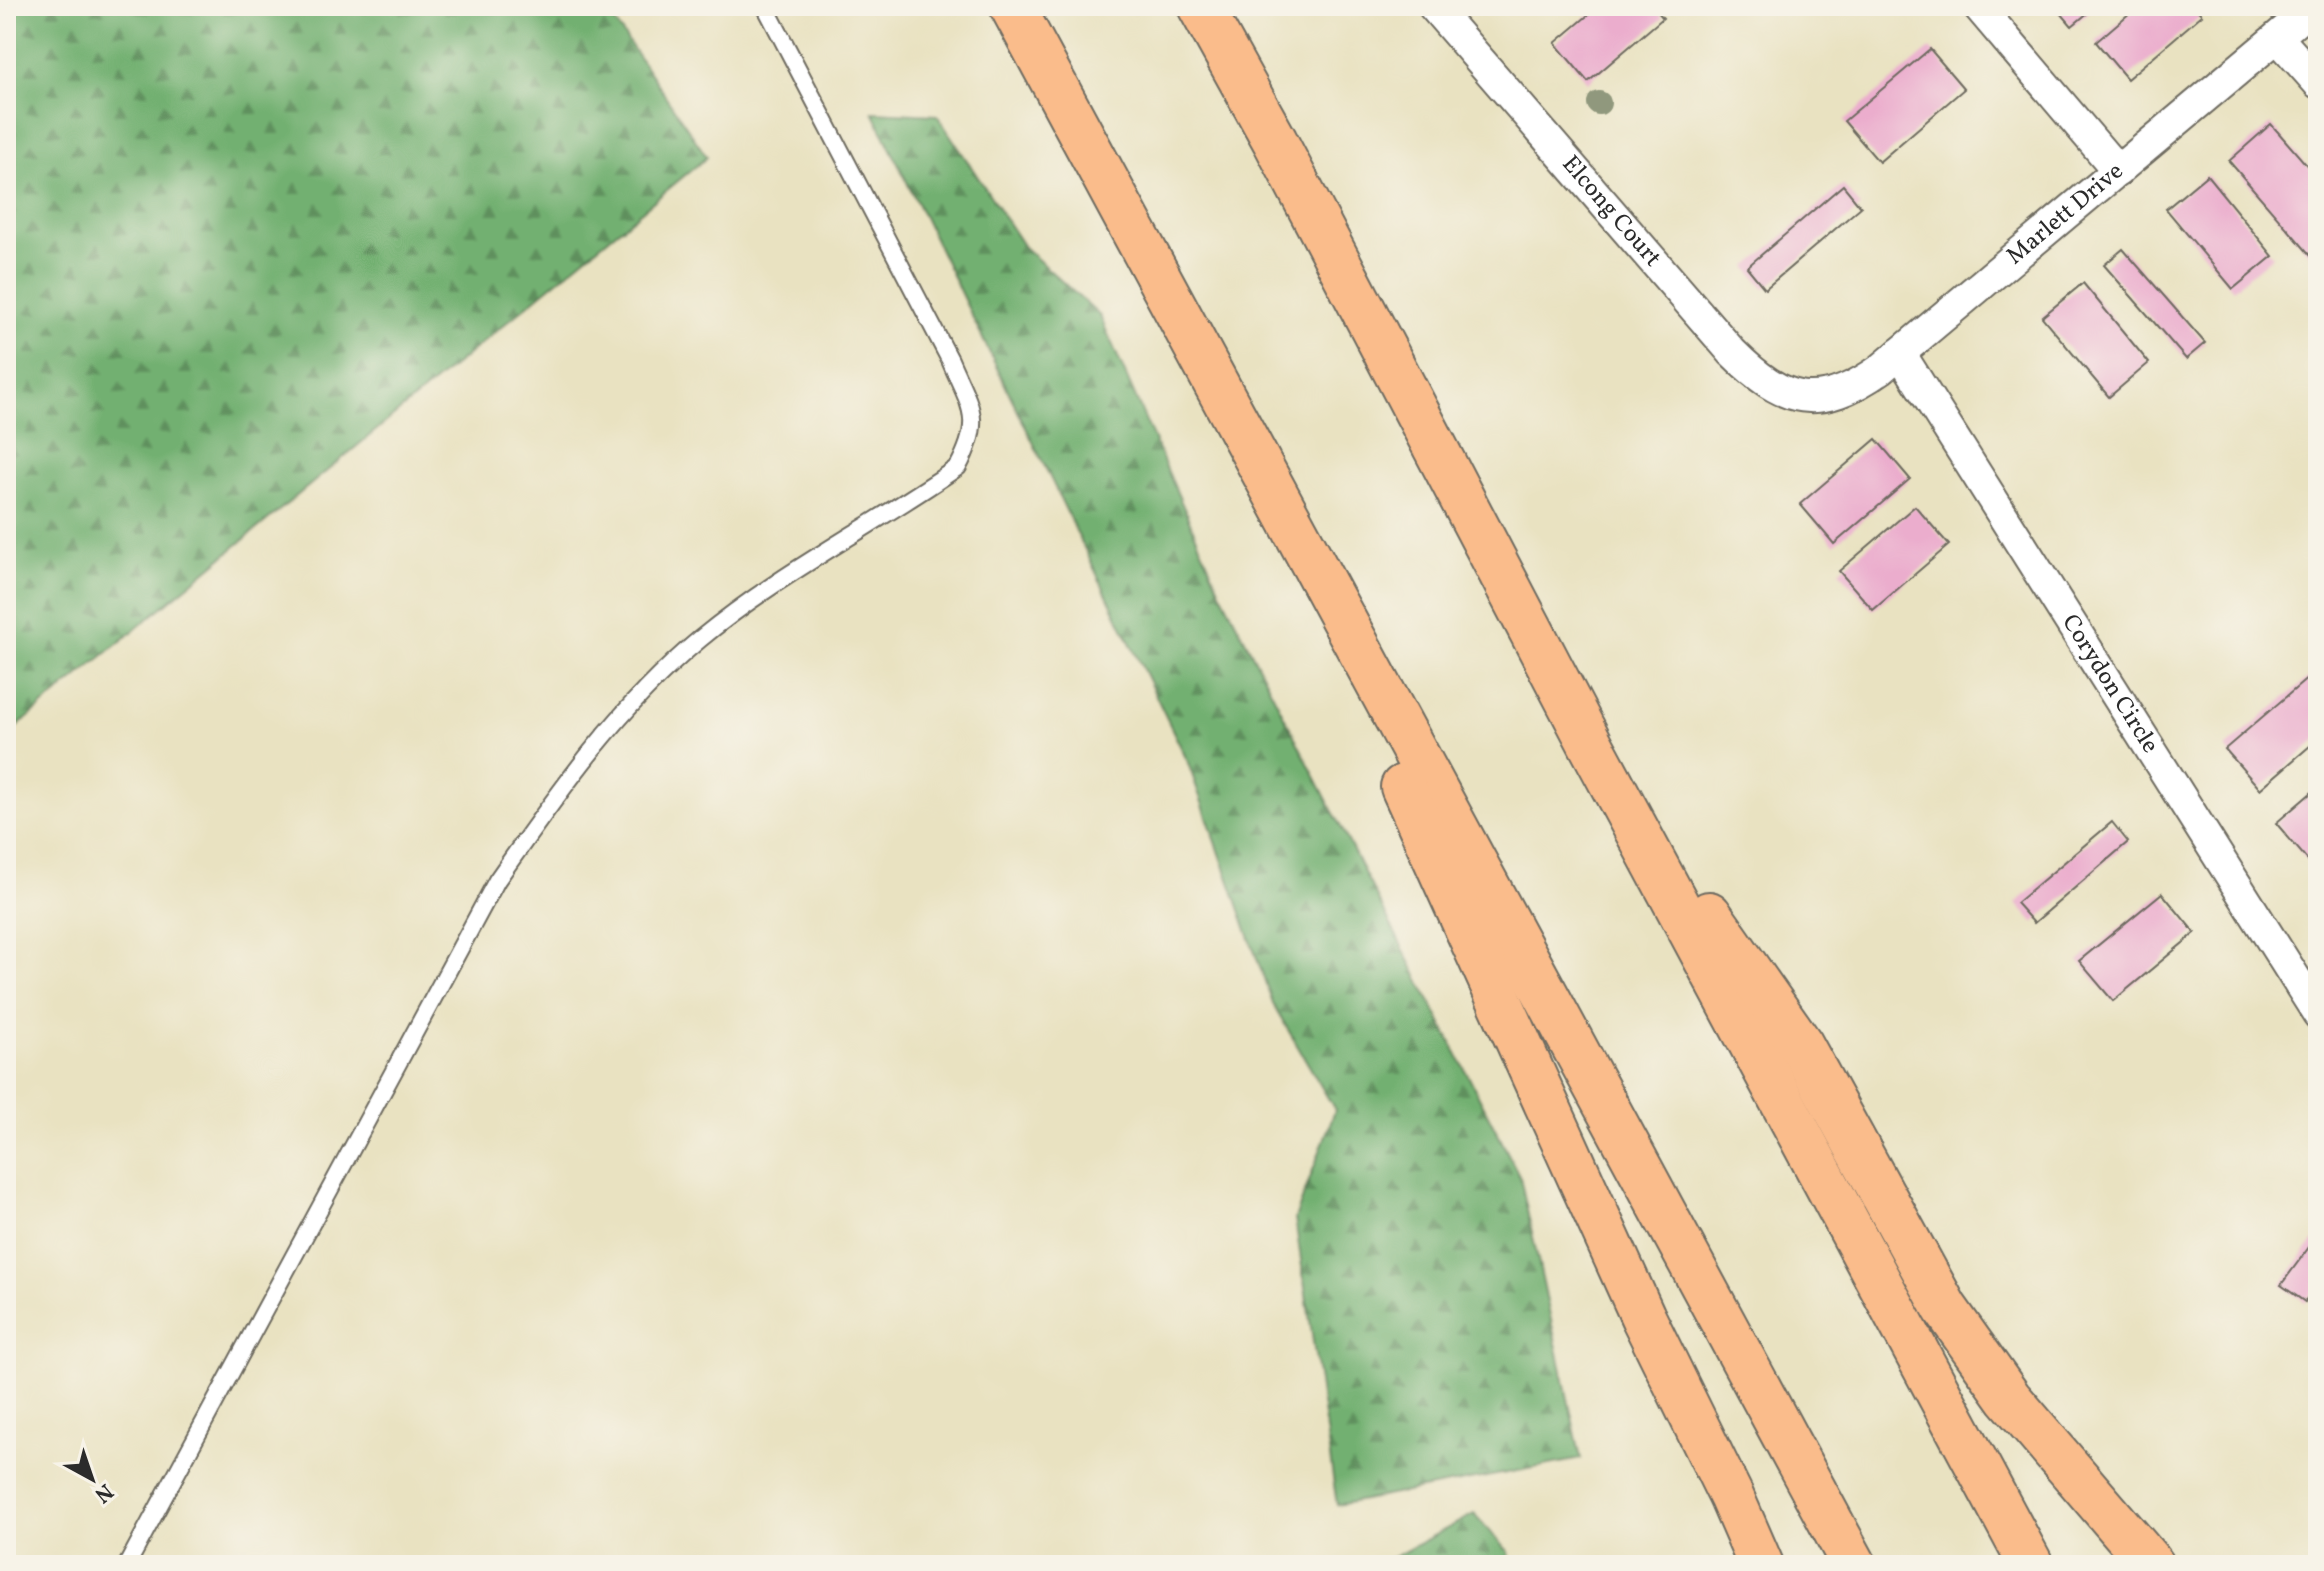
<svg xmlns="http://www.w3.org/2000/svg" width="2324" height="1571" font-family="Vollkorn,serif">
<style>
.forest{fill:url(#forest-firs);stroke:#4e6e4e;stroke-width:2}
.building{fill:#ebadcd}
.lines{fill:none;stroke-linecap:round;stroke-linejoin:round}
.lane-casing{stroke:#6e6b60;stroke-width:20}
.street-casing{stroke:#6e6b60;stroke-width:34}
.highway-casing{stroke:#6e6b60;stroke-width:48}
.lane{stroke:#fff;stroke-width:16}
.street{stroke:#fff;stroke-width:30}
.highway{stroke:#fabc8b;stroke-width:44}
.tree{fill:#90987d}
.labels{text-anchor:middle;dominant-baseline:central;stroke-width:6;stroke-linejoin:round;paint-order:stroke}
.street-label{font-size:24px;fill:#2b2b2b;stroke:#f7f3e8}
</style>
<defs>
<pattern id="forest-firs" width="22" height="20" patternUnits="userSpaceOnUse" patternTransform="scale(2)"><rect width="22" height="20" fill="#72b071"/><path d="M5 1l3.5 6h-7zM16 11l3.5 6h-7z" fill="#5e8f5d"/></pattern>
</defs>
<rect width="100%" height="100%" fill="#f7f3e8"/>
<filter id="ink" filterUnits="userSpaceOnUse"><feTurbulence type="fractalNoise" baseFrequency=".0125" numOctaves="2"/><feDisplacementMap in="SourceGraphic" scale="16" xChannelSelector="R" yChannelSelector="G"/><feConvolveMatrix kernelMatrix="1 2 1 2 8 2 1 2 1" color-interpolation-filters="sRGB"/></filter>
<filter id="wash" filterUnits="userSpaceOnUse"><feTurbulence type="fractalNoise" baseFrequency=".006" numOctaves="4" result="noise"/><feDisplacementMap in="SourceGraphic" scale="32" xChannelSelector="R" yChannelSelector="G"/><feGaussianBlur stdDeviation="1.8" result="paint"/><feColorMatrix in="noise" values="0 0 0 0 0 0 0 0 0 0 0 0 0 0 0 0 0 1.4 0 .05"/><feComposite in="paint" operator="in"/></filter>
<g filter="url(#wash)">
<rect width="100%" height="100%" fill="#e9e2c1"/>
<g class="forest">
<path d="M 6,6 L 604,6 L 707,157 L 6,736 Z"/>
<path d="M 873,112 L 937,115 L 1024,247 L 1100,316 L 1220,591 L 1520,1177 L 1581,1459 L 1337,1505 L 1295,1219 L 1335,1110 L 1273,1004 L 1187,760 Z"/>
<path d="M 1474,1514 L 1509,1552 L 1511,1565 L 1379,1565 Z"/>
</g>
<g id="blocks">
<g class="building">
<path d="M 1599,6 L 1653,6 L 1663,18 L 1588,82 L 1555,43 Z"/>
<path d="M 2055,6 L 2096,6 L 2072,26 Z"/>
<path d="M 2138,6 L 2194,6 L 2202,15 L 2127,79 L 2096,42 Z"/>
<path d="M 1930,49 L 1964,89 L 1879,162 L 1844,121 Z"/>
<path d="M 2271,124 L 2318,178 L 2318,250 L 2311,256 L 2229,161 Z"/>
<path d="M 2207,175 L 2273,256 L 2233,289 L 2166,209 Z"/>
<path d="M 1843,185 L 1861,207 L 1765,289 L 1747,267 Z"/>
<path d="M 2123,249 L 2205,343 L 2186,359 L 2104,265 Z"/>
<path d="M 2083,283 L 2149,363 L 2109,397 L 2042,317 Z"/>
<path d="M 1876,439 L 1910,479 L 1834,544 L 1800,504 Z"/>
<path d="M 1915,506 L 1949,545 L 1873,610 L 1839,571 Z"/>
<path d="M 2316,671 L 2318,739 L 2260,789 L 2225,749 Z"/>
<path d="M 2318,787 L 2318,857 L 2311,864 L 2276,823 Z"/>
<path d="M 2112,822 L 2128,842 L 2034,923 L 2016,903 Z"/>
<path d="M 2162,893 L 2195,933 L 2113,1001 L 2079,961 Z"/>
<path d="M 2318,1235 L 2318,1284 L 2305,1302 L 2281,1285 Z"/>
</g>
</g>
</g>
<g filter="url(#ink)">
<use href="#blocks" fill-opacity="0" stroke="#6e6b60" stroke-width="2"/>
<g class="lines">
<g class="lane-casing">
<path id="lane" d="M 127,1565 L 497,880 C 558,793 618,707 700,639 C 780,573 873,526 958,467 C 984,418 970,407 950,360 L 765,6"/>
</g>
<g class="street-casing">
<g id="street">
<path id="s1" d="M 1433,6 L 1732,352 C 1784,404 1819,413 1881,369 L 2314,6"/>
<path d="M 1978,6 L 2118,171"/>
<path d="M 2278,38 L 2318,83"/>
<path id="s2" d="M 1900,353 L 2318,1014"/>
</g>
</g>
<g class="highway-casing">
<g id="highway">
<path d="M 1012,6 L 1854,1565"/>
<path d="M 1200,6 L 1275,141 L 1592,747 L 2031,1565"/>
<path d="M 1403,787 L 1643,1317 L 1731,1496 L 1761,1565"/>
<path d="M 1709,914 L 1801,1045 L 1945,1308 L 2009,1398 L 2152,1565"/>
</g>
</g>
<use href="#lane" class="lane"/>
<use href="#street" class="street"/>
<use href="#highway" class="highway"/>
</g>
<circle class="tree" cx="1599" cy="103" r="12"/>
</g>
<g class="labels">
<g class="street-label">
<text stroke="none"><textPath href="#s1" startOffset="272">Elcong Court</textPath></text>
<text stroke="none"><textPath href="#s1" startOffset="868">Marlett Drive</textPath></text>
<text stroke="none"><textPath href="#s2" startOffset="392">Corydon Circle</textPath></text>
</g>
</g>
<rect width="2324" height="1571" fill="none" stroke="#f7f3e8" stroke-width="32"/>
<g transform="translate(92 1479) rotate(140)" stroke="#f7f3e8" stroke-width="6" paint-order="stroke">
<path d="M0-6L14 30L0 20L-14 30Z" fill="#2b2b2b"/>
<text y="-12" font-size="22" font-weight="bold" text-anchor="middle" fill="#2b2b2b">N</text>
</g>
</svg>
